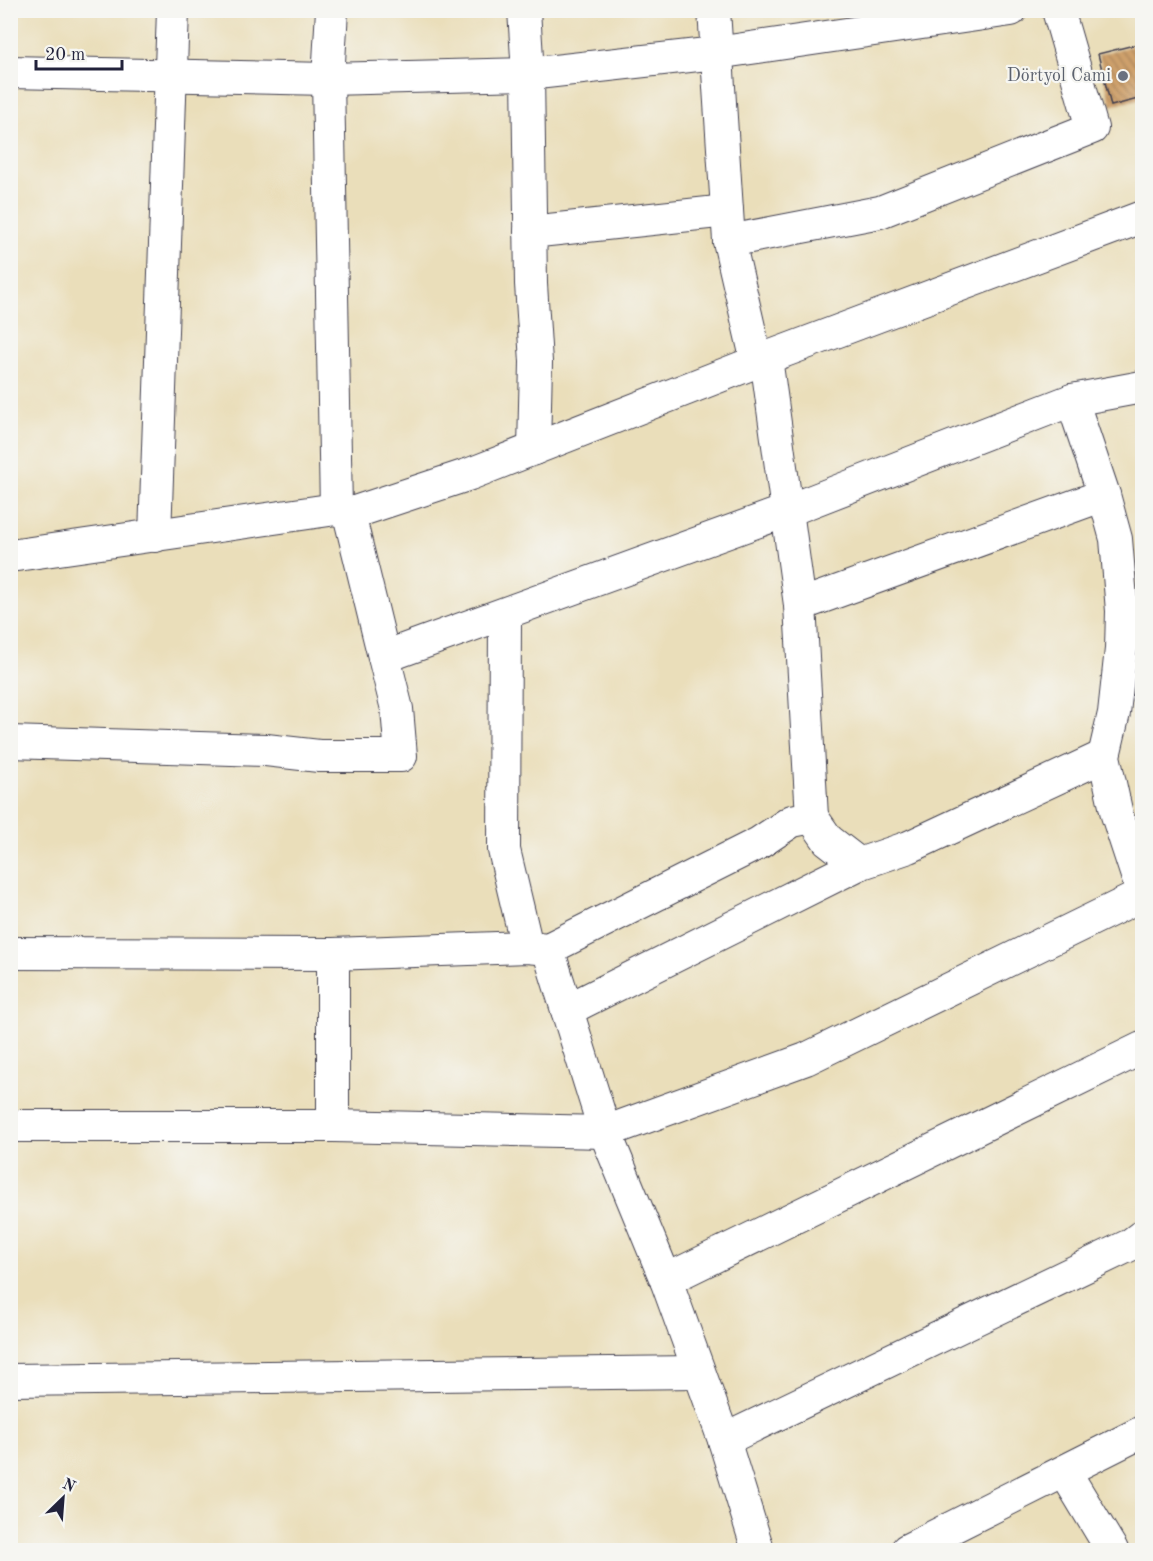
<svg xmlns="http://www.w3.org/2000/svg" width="1153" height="1561" font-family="'Old Standard TT',serif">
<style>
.building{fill:url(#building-back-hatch)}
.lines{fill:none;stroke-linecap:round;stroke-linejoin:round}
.street-casing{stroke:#403e4e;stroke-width:34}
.street{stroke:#fff;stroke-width:32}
.worship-dot{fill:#6b7280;stroke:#f6f6f2;stroke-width:2}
.labels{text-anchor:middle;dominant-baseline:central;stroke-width:4.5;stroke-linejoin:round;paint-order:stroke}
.worship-label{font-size:18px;fill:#5b616d;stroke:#f6f6f2;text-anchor:end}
</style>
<defs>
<pattern id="building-back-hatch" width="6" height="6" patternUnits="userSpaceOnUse" patternTransform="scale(1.5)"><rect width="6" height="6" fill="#cfa16c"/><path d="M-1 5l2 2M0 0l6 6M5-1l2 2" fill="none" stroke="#a8835a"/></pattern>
</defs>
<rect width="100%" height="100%" fill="#f6f6f2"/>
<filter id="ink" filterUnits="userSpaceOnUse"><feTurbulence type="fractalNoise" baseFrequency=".0167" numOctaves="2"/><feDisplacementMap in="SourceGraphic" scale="12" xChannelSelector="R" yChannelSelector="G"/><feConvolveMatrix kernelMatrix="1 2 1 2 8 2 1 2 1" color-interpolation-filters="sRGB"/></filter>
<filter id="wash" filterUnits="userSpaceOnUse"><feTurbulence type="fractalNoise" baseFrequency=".008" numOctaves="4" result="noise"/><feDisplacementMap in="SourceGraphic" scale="24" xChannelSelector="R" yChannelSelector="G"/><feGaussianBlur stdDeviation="1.35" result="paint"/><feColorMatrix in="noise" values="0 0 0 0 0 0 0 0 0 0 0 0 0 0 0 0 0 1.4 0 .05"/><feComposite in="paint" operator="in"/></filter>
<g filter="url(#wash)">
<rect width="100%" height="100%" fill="#eadeba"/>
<g id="blocks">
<path class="building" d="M 1142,43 L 1142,98 L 1111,106 L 1098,54 Z"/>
</g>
</g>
<g filter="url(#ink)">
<use href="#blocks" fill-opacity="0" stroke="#403e4e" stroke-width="1.5"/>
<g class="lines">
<g class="street-casing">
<g id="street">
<path d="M 332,10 L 328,79 L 336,509"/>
<path d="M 524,10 L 528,74 L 531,284 L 536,362 L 534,449"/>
<path d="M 714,10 L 729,241 L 757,362"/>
<path d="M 10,72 L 328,79 L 528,74 L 716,53 L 1011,10"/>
<path d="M 530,232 L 727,211"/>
<path d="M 729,241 L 880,212 L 1092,128 L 1058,10"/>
<path d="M 1072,400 L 1104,495 L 1116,539 L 1122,611 L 1121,649 L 1114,713 L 1104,756 L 1117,815 L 1142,891"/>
<path d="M 349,514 L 384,657"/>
<path d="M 155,536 L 173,10"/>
<path d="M 10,556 L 336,509 L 349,514 L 470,474 L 766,358 L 1142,217"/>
<path d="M 800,605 L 1104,495"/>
<path d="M 505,615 L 504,850 L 527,947"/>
<path d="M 10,742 L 266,750 L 319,756 L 401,756 L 397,709 L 384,657 L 789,510 L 1072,400 L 1142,387"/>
<path d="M 812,817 L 828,840 L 859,864 L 909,847 L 1104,756"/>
<path d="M 548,949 L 605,1132 L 666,1280 L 724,1440 L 758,1550"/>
<path d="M 10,953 L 333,954 L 527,947 L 548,949 L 759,843 L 792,821 L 812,817 L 800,605 L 766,358"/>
<path d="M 567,1010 L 859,864"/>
<path d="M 10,1126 L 333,1126 L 605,1132 L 806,1059 L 1142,895"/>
<path d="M 333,1126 L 333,954"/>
<path d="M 666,1280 L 1142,1048"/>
<path d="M 10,1380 L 698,1372"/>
<path d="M 724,1440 L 1130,1245 L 1142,1236"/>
<path d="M 1065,1472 L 1112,1550"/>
<path d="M 907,1550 L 1142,1432"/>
</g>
</g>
<use href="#street" class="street"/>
</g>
</g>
<circle class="worship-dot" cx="1123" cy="76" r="6"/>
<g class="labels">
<g class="worship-label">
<text x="1111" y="76">Dörtyol Cami</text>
</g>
</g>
<rect width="1153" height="1561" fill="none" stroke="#f6f6f2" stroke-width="36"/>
<g transform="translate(63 1498) rotate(25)" stroke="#f6f6f2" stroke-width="4.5" paint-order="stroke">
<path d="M0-4.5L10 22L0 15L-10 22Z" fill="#22223b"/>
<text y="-9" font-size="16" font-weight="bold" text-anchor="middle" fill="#22223b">N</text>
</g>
<path d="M36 60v9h86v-9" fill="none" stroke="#22223b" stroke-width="3"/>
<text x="45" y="60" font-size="18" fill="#22223b" stroke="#f6f6f2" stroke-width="4.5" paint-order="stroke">20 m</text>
</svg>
